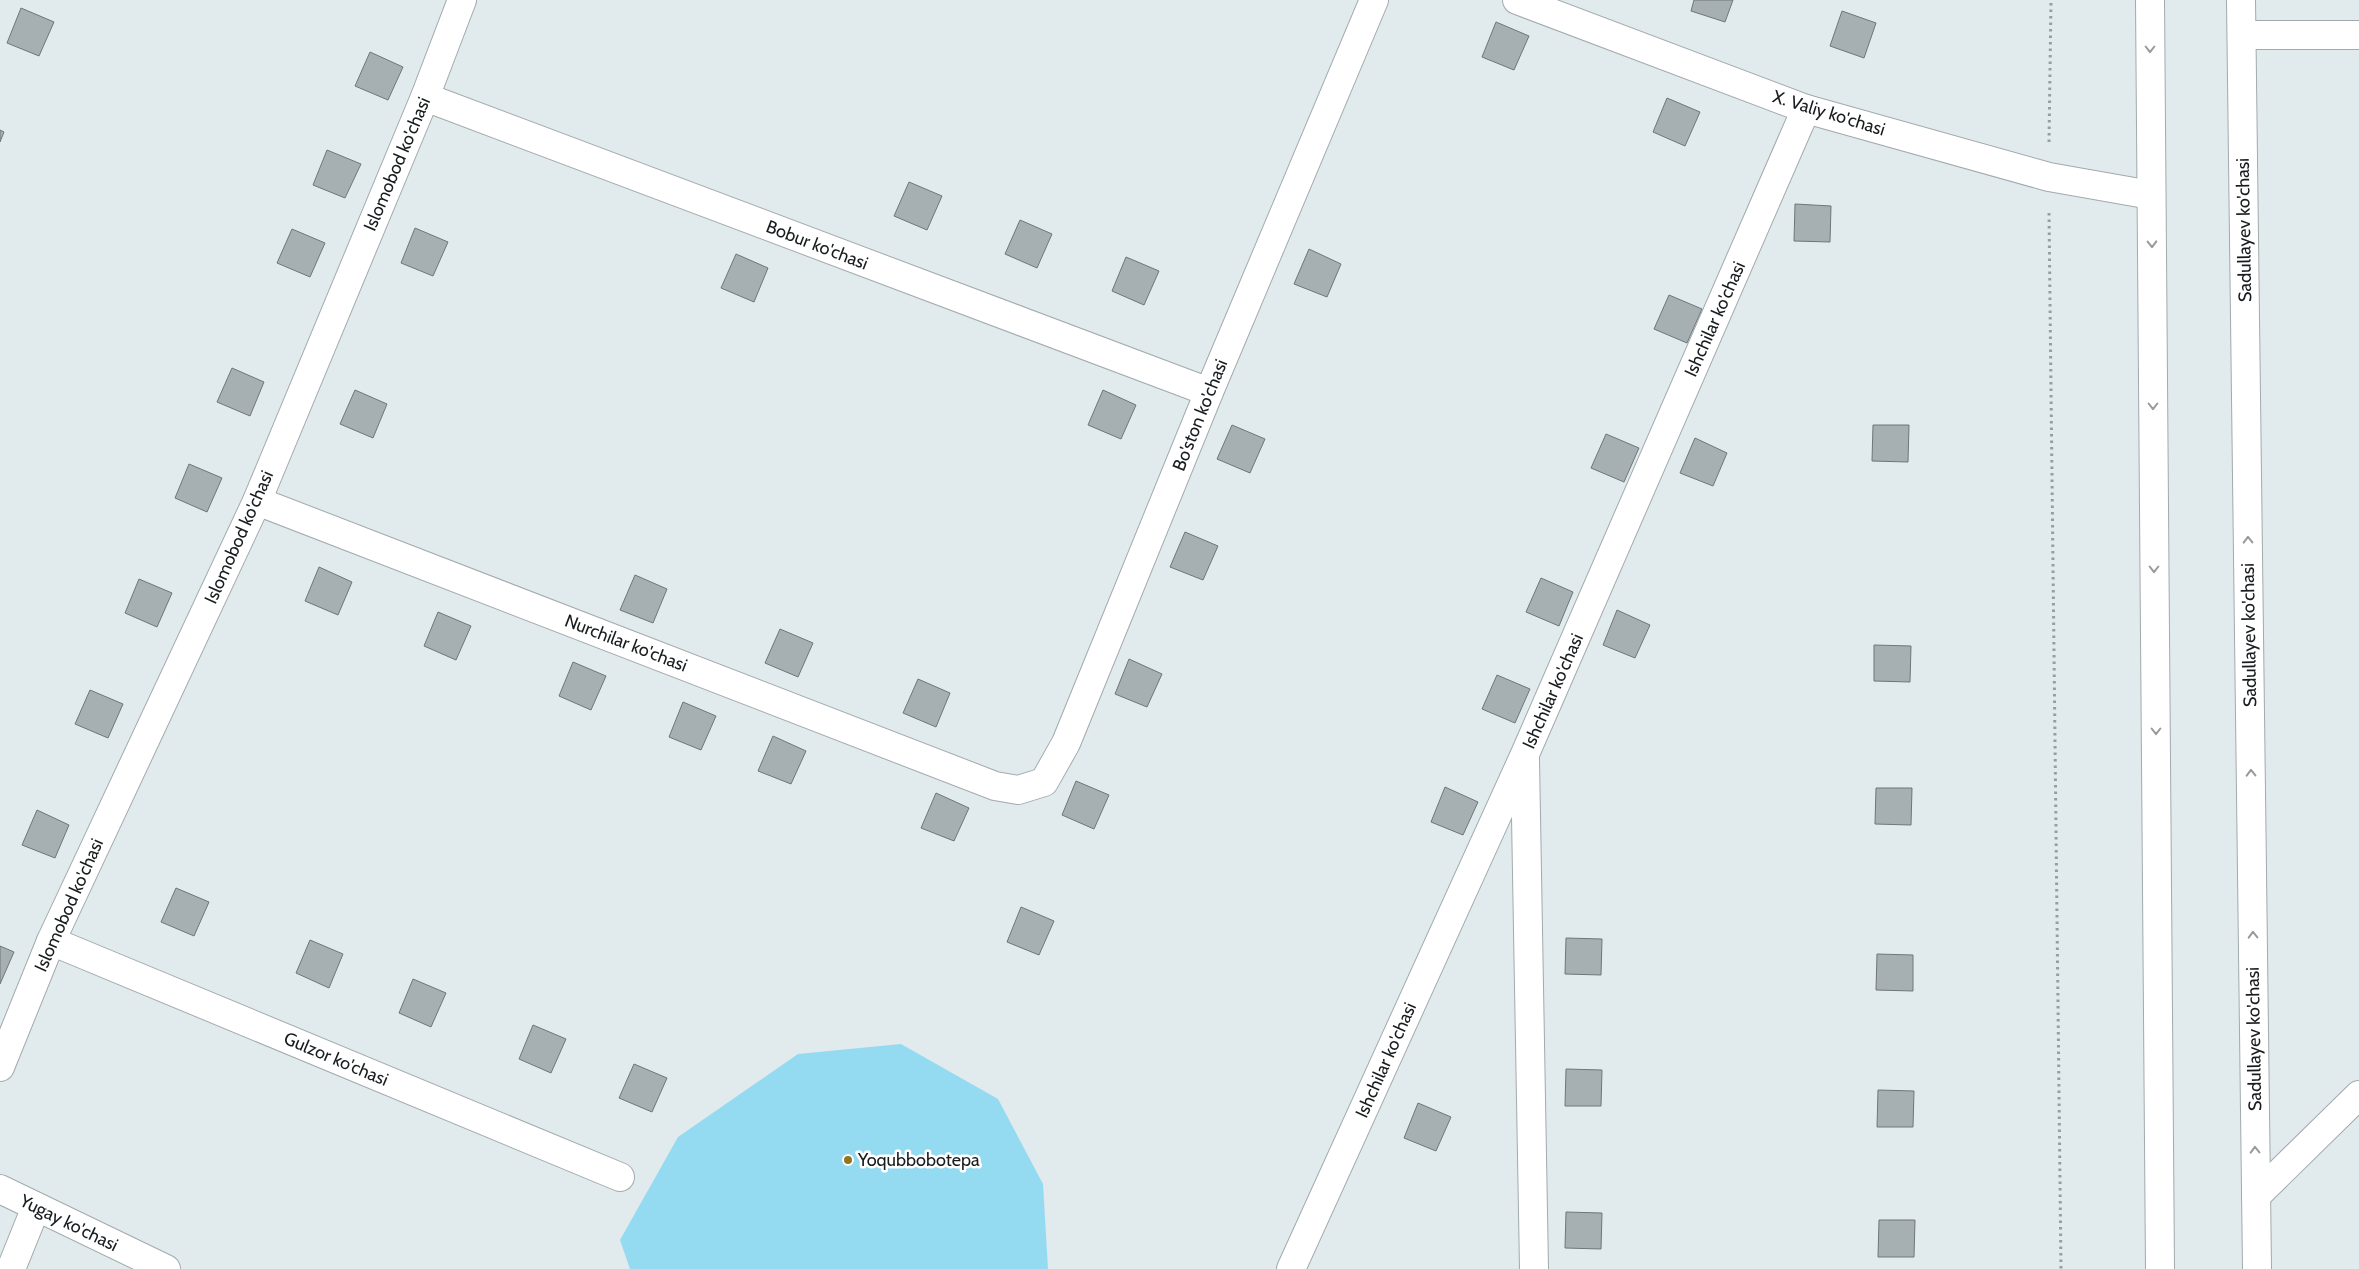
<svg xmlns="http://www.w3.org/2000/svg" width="2359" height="1269" font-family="Cabin,sans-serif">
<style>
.green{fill:#94dbf1}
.building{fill:#a6afb1;stroke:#6e7679}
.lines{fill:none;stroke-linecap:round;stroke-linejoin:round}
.minor-casing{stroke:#a2aaad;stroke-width:30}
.secondary-casing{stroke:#a2aaad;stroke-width:30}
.path{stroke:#969da0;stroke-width:3;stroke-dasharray:2.5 4;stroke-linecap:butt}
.minor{stroke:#fff;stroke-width:28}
.secondary{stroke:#fff;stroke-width:28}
.oneway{stroke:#98999a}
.poi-dot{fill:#91771c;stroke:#fff;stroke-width:2}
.labels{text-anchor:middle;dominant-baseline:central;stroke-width:5;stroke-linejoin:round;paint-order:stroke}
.street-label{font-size:18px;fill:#191c1e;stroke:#fff}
.poi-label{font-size:18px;fill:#191c1e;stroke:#fff;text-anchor:start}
</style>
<rect width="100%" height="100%" fill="#e1eaed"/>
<path class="green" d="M 901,1044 L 998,1099 L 1043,1184 L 1048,1269 L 630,1269 L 620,1240 L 678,1137 L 798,1054 Z"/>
<g class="building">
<path d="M 1694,0 L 1733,0 L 1725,22 L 1691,11 Z"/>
<path d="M 21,8 L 54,22 L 39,56 L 7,43 Z"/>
<path d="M 1842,11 L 1876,23 L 1864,58 L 1830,46 Z"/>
<path d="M 1496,22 L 1529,36 L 1514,70 L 1482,57 Z"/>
<path d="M 370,52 L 403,67 L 388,100 L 355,86 Z"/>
<path d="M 1667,98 L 1700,112 L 1685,146 L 1653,132 Z"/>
<path d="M 0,130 L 4,132 L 0,142 Z"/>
<path d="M 327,150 L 361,164 L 345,198 L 313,185 Z"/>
<path d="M 909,182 L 942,196 L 927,230 L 894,216 Z"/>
<path d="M 1795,204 L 1831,206 L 1830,242 L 1794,241 Z"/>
<path d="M 1020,220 L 1052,234 L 1037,268 L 1005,254 Z"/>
<path d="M 415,228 L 448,242 L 433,276 L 401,263 Z"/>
<path d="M 292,229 L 325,243 L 310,277 L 277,263 Z"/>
<path d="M 1309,249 L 1341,264 L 1327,297 L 1294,284 Z"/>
<path d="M 736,254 L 768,268 L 754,302 L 721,288 Z"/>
<path d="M 1126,257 L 1159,271 L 1144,305 L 1112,291 Z"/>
<path d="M 1669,295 L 1702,309 L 1687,343 L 1654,329 Z"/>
<path d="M 232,368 L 264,382 L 250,416 L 217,402 Z"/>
<path d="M 355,390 L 387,404 L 373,438 L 340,424 Z"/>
<path d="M 1103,390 L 1136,405 L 1121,439 L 1088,425 Z"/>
<path d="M 1232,425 L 1265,439 L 1250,473 L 1217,459 Z"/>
<path d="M 1873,425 L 1909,425 L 1908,462 L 1872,461 Z"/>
<path d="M 1606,434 L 1639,448 L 1624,482 L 1591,468 Z"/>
<path d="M 1695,438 L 1727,453 L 1713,486 L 1680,473 Z"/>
<path d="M 189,464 L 222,478 L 207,512 L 175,498 Z"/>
<path d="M 1185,532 L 1218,546 L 1203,580 L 1170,567 Z"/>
<path d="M 319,567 L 352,582 L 338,615 L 305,601 Z"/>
<path d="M 635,575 L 667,589 L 653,623 L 620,610 Z"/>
<path d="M 1541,578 L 1573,592 L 1559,626 L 1526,612 Z"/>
<path d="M 139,579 L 172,593 L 157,627 L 125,613 Z"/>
<path d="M 1617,610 L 1650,625 L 1635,658 L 1603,645 Z"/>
<path d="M 438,612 L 471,626 L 456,660 L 424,646 Z"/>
<path d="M 780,629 L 813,643 L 798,677 L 765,663 Z"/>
<path d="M 1874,645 L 1911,646 L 1910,682 L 1874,681 Z"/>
<path d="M 1129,659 L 1162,674 L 1147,707 L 1115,694 Z"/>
<path d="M 573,662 L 606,676 L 591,710 L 559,696 Z"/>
<path d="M 1497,675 L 1530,689 L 1515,723 L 1482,709 Z"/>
<path d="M 918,679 L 950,693 L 936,727 L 903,713 Z"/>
<path d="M 90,690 L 123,704 L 108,738 L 75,724 Z"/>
<path d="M 683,702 L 716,716 L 701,750 L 669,737 Z"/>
<path d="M 773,736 L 806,751 L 791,784 L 758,771 Z"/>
<path d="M 1076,781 L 1109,795 L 1094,829 L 1062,815 Z"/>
<path d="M 1445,787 L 1478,802 L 1463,835 L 1431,822 Z"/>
<path d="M 1876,788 L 1912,788 L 1911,825 L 1875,824 Z"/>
<path d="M 936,793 L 969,808 L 954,841 L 921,828 Z"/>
<path d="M 37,810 L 69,825 L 55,858 L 22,845 Z"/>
<path d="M 176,888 L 209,902 L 194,936 L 161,922 Z"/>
<path d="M 1021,907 L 1054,921 L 1039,955 L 1007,942 Z"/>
<path d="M 1566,938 L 1602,939 L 1601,975 L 1565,974 Z"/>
<path d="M 310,940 L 343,954 L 329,988 L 296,973 Z"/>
<path d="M 0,946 L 14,952 L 0,984 Z"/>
<path d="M 1877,954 L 1913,955 L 1913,991 L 1876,990 Z"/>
<path d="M 413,979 L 446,993 L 431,1027 L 399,1013 Z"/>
<path d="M 533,1025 L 566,1039 L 551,1073 L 519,1059 Z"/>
<path d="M 634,1064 L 667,1078 L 652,1112 L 619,1098 Z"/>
<path d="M 1566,1069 L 1602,1070 L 1601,1106 L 1565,1106 Z"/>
<path d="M 1878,1090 L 1914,1091 L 1913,1127 L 1877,1127 Z"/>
<path d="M 1418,1103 L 1451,1117 L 1436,1151 L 1404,1138 Z"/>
<path d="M 1566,1212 L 1602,1213 L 1601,1249 L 1565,1248 Z"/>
<path d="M 1879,1220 L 1915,1220 L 1914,1257 L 1878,1257 Z"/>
</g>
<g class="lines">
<g class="minor-casing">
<g id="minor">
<path d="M 1517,0 L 1806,109 L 2049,177 L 2151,195"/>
<path d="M 2242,35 L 2359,35"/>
<path d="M 425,97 L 1209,392"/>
<path d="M 257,501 L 995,786 L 1018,790 L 1044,782 L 1066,743 L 1209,392 L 1374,0"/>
<path d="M 1525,760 L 1534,1269"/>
<path d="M 51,941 L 620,1177"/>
<path d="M 0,1067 L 51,941 L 257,501 L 425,97 L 462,0"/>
<path d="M 2256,1196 L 2359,1095"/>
<path d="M 11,1269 L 36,1207"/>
<path d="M 1291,1269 L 1525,754 L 1806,109"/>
</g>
</g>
<g class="secondary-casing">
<g id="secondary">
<path d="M 2150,0 L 2160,1269"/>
<path d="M 2241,0 L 2257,1269"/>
<path d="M 0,1189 L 166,1269"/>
</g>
</g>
<g class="path">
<path d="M 2049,142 L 2051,0"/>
<path d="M 2049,213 L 2061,1269"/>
</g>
<use href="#minor" class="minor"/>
<use href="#secondary" class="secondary"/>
</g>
<defs><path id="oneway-chevron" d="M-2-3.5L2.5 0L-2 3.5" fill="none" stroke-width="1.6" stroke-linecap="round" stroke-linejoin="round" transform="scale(1.25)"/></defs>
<g class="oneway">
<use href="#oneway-chevron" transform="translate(2150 49) rotate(90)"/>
<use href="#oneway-chevron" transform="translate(2152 244) rotate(89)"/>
<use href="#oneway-chevron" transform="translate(2153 406) rotate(90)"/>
<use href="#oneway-chevron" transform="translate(2248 540) rotate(-91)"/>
<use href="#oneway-chevron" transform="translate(2154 569) rotate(90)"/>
<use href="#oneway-chevron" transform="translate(2156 731) rotate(90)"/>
<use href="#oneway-chevron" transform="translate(2251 773) rotate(-91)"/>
<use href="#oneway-chevron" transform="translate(2253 935) rotate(-91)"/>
<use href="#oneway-chevron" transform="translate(2255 1150) rotate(-91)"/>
</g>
<circle class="poi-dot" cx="848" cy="1160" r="5"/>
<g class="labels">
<g class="street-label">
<text transform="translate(1829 113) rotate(17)">X. Valiy ko'chasi</text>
<text transform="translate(397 164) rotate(-67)">Islomobod ko'chasi</text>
<text transform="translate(2244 230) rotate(-91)">Sadullayev ko'chasi</text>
<text transform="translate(817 245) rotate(21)">Bobur ko'chasi</text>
<text transform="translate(1715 319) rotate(-66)">Ishchilar ko'chasi</text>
<text transform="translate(1200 415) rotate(-68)">Bo'ston ko'chasi</text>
<text transform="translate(239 537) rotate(-66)">Islomobod ko'chasi</text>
<text transform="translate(2249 635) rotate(-91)">Sadullayev ko'chasi</text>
<text transform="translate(626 643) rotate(21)">Nurchilar ko'chasi</text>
<text transform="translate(1553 691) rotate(-66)">Ishchilar ko'chasi</text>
<text transform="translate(69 905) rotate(-66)">Islomobod ko'chasi</text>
<text transform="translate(2254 1039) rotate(-91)">Sadullayev ko'chasi</text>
<text transform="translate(336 1059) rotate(23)">Gulzor ko'chasi</text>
<text transform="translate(1386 1060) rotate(-66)">Ishchilar ko'chasi</text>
<text transform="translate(69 1223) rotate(26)">Yugay ko'chasi</text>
</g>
<g class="poi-label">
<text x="858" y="1160">Yoqubbobotepa</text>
</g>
</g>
</svg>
